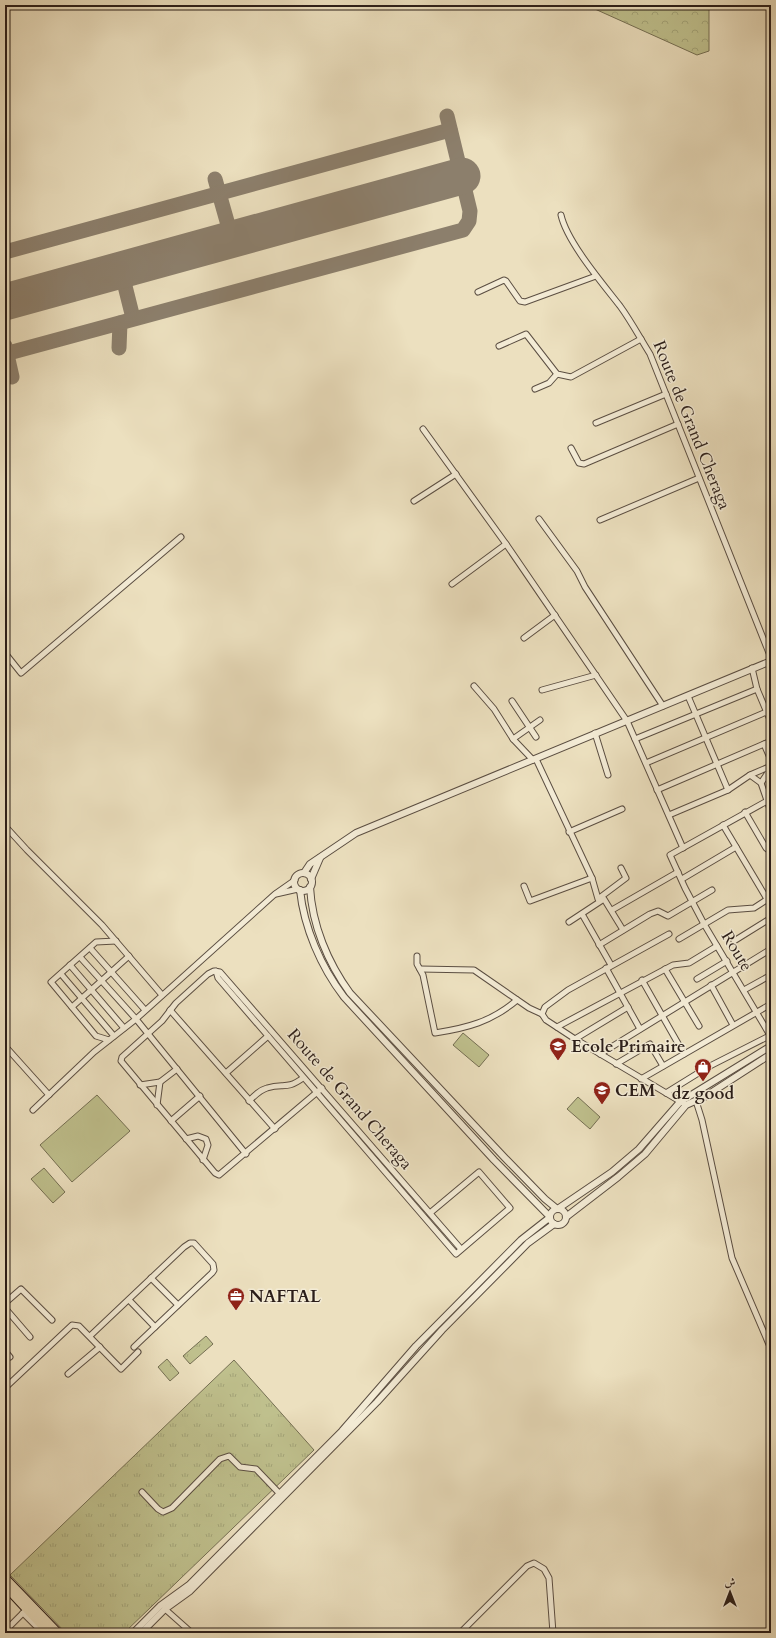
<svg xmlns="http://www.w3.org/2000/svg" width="776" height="1638" font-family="Cardo,Amiri,serif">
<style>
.grass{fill:url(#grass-tufts);stroke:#756f53}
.forest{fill:url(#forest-crowns);stroke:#756f53}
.garden{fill:#bfc08d;stroke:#756f53}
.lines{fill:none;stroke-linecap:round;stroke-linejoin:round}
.taxiway{stroke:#8c7f6c;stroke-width:15}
.runway{stroke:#8c7f6c;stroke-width:37}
.minor-casing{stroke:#5b4e42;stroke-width:7}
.tertiary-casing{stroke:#5b4e42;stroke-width:8}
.primary-casing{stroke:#2b1e19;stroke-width:10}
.minor{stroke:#f3ebd5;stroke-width:5}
.tertiary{stroke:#f3ebd5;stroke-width:6}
.primary{stroke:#ece0bf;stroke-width:8}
.labels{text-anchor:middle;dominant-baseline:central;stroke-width:3;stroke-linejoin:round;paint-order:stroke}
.street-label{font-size:17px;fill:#2b1e19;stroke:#f3ebd5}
.poi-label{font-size:17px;font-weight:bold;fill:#2b1e19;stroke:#f3ebd5;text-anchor:start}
</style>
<defs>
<pattern id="grass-tufts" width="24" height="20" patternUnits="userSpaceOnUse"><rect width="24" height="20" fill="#bfc08d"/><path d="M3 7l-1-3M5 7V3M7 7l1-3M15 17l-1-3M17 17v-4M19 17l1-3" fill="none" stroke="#a4a579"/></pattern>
<pattern id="forest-crowns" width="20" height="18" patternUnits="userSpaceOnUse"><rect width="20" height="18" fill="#bfc08d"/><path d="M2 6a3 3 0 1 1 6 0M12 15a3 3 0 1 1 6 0" fill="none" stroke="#a4a579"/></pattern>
</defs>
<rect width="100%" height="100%" fill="#ece0bf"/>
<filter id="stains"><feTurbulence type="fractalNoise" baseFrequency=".005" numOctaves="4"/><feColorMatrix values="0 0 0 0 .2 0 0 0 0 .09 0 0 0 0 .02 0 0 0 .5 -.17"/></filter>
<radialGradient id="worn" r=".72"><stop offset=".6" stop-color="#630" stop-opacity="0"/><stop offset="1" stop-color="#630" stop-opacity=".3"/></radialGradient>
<g class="grass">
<path d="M 206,1336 L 213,1344 L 190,1364 L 183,1356 Z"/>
<path d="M 167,1359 L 179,1373 L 170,1381 L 158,1367 Z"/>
<path d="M 234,1360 L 314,1450 L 124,1633 L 66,1633 L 10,1575 Z"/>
</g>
<path class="forest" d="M 586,5 L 709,5 L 709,51 L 697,55 Z"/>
<g class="garden">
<path d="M 463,1033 L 489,1055 L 479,1067 L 453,1045 Z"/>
<path d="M 97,1095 L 130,1131 L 72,1182 L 40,1145 Z"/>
<path d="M 578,1097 L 600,1117 L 590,1129 L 567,1109 Z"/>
<path d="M 44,1168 L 65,1192 L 53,1203 L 31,1179 Z"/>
</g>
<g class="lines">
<g class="taxiway">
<path d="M 215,179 L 232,239"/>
<path d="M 5,252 L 450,130"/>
<path d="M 121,270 L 133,318"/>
<path d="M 5,346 L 12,377"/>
<path d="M 119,348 L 120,323"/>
<path d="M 5,354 L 463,230 L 469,221 L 470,211 L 447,116"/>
</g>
<path class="runway" d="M 5,302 L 462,176"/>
<g class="minor-casing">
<g id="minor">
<path d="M 561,215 C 567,242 603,284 620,306 C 631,321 640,338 650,354 L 771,658"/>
<path d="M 478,292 L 504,280 L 506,281 L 520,301 L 525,302 L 596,276"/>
<path d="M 499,346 L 526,334 L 557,374 L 571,377 L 641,339"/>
<path d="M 535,389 L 549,383 L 557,374"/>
<path d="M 596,423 L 666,394"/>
<path d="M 423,429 L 506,544 L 627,721 L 683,848"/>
<path d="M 571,448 L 579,463 L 584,464 L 678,424"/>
<path d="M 414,501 L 456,474"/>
<path d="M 539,519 L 577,571 L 585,587 L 663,706"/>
<path d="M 600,520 L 699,478"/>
<path d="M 452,584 L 506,544"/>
<path d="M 524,638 L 555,615"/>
<path d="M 5,653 L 21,673 L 181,537"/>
<path d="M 752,668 L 757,689 L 771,722"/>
<path d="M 474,686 L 494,709 L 513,739 L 533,760"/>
<path d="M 542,690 L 596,675"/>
<path d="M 688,696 L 728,790"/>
<path d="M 512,701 L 536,737"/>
<path d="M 595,733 L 608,775"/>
<path d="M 513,739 L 540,720"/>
<path d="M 635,739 L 757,689"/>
<path d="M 764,744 L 771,760"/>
<path d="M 536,759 L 592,878 L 598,899 L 626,878 L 621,868"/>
<path d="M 646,763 L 771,710"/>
<path d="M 771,768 L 761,783 L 771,812"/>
<path d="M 750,775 L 771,766"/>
<path d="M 657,790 L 771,741"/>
<path d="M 767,801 L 670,855 L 685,888 L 704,924 L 771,1037"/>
<path d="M 745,812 L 766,848 L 771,852"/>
<path d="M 669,815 L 728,790 L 750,775 L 761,783"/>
<path d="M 723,825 L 767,899"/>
<path d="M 5,826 L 27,850 L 102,925 L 162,995"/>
<path d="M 569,832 L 622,809"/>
<path d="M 682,879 L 736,847"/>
<path d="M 524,886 L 530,901 L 592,878"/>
<path d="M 276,894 L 298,889"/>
<path d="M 612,910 L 678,872"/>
<path d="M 582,914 L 611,965"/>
<path d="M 569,922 L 604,899 L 623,930"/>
<path d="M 669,934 L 568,990 L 545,1007 L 542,1014 L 546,1020 L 575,1039 L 683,1103"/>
<path d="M 679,939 L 728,910 L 754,908 L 771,897"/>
<path d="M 734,941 L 771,918"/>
<path d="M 599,945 L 650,914 L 658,911 L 668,916 L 712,890"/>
<path d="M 90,948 L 145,1010"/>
<path d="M 417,956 L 417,964 L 423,975 L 435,1033 C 467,1028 491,1022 517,1000"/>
<path d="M 80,957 L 136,1019 L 246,1154"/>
<path d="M 70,965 L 124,1028"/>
<path d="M 606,968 L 640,1029"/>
<path d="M 420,969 L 474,970 L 529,1008 L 542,1014"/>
<path d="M 665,969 L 699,1026"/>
<path d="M 216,971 L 218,978 L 456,1254 L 510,1208 L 479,1172 L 430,1213"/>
<path d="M 61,974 L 114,1036"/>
<path d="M 697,979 L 727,961"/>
<path d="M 642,980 L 684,1054"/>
<path d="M 711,985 L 733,1025"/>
<path d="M 744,990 L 771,975"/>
<path d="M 72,1007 L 129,956"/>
<path d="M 170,1010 L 275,1129"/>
<path d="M 557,1027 L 673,965 L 689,963 L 717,946"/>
<path d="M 575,1039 L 628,1007"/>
<path d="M 109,1040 L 96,1036 L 51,982 L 96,942 L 116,941"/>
<path d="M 5,1046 L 49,1095"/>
<path d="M 600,1054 L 771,949"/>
<path d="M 616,1064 L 650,1044 L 663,1066"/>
<path d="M 226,1073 L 268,1036"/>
<path d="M 641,1079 L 771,1004"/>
<path d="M 140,1085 L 160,1082 L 177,1069"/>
<path d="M 322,1088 L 219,1175 L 215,1173 L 121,1061 L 122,1057 L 162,1021 L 176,1003 L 208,974 L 214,971 L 220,972 L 461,1249"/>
<path d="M 666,1093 L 708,1067 L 771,1035"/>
<path d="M 249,1101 C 255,1095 260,1090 267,1088 C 284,1082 285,1091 303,1078"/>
<path d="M 696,1101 L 702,1120 L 732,1258 L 771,1349"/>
<path d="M 157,1105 L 160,1082"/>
<path d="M 33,1110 L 94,1052 L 136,1019 L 275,894 L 295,880"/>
<path d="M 171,1121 L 200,1096"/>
<path d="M 186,1139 L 198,1136 L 206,1139 L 208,1145 L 203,1160"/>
<path d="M 151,1278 L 178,1305"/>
<path d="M 129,1300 L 155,1327"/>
<path d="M 5,1303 L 21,1289 L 52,1320"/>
<path d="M 5,1308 L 30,1337"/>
<path d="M 90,1336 L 184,1247 L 190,1243 L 194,1243 L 213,1264 L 214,1270 L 212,1273 L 134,1347"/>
<path d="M 5,1351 L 10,1357"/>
<path d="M 68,1374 L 100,1347"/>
<path d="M 5,1388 L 72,1325 L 79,1326 L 121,1369 L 138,1352"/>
<path d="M 142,1492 L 158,1509 L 163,1512 L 172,1508 L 220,1459 L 229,1456 L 240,1467 L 256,1469 L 279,1493"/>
<path d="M 165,1609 L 192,1633"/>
<path d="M 28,1610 L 23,1613 L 43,1633"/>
<path d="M 5,1631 L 23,1613"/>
<path d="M 460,1633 L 527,1566 L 534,1563 L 544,1569 L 549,1578 L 553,1633"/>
</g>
</g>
<g class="tertiary-casing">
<g id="tertiary">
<path d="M 304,873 L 310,864 L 356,833 L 771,661"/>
<circle cx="303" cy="882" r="9"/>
<path d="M 311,879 L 320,858"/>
<path d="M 310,887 C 312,925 328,963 350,993 L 505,1158 L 545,1199 L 556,1208"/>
<path d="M 300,890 C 304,928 321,967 344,997 L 494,1160 L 549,1216"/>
<path d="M 559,1208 L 612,1172 L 639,1149 L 680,1102 L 771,1046"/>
<circle cx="558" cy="1217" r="8"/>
<path d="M 566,1217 L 618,1177 L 645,1154 L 686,1105 L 706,1096 L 771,1054"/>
<path d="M 133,1633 L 160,1606 L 189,1585 L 342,1431 L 416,1346 L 521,1240 L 549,1218"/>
<path d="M 141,1633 L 165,1609 L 190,1591 L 377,1402 L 442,1330 L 528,1243 L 554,1224"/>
</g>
</g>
<g class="primary-casing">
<g id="primary">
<path d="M 5,1578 L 58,1633"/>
<path d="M 8,1589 L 49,1633"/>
</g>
</g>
<use href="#minor" class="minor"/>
<use href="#tertiary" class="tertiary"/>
<use href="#primary" class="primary"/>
</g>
<defs>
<g id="school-pin" transform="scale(0.9)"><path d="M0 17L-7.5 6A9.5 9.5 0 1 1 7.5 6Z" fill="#8f2418" stroke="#f3ebd5"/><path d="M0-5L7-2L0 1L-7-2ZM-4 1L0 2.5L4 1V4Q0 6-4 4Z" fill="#fff"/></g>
<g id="shop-pin" transform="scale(0.9)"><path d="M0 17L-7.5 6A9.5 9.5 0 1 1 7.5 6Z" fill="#8f2418" stroke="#f3ebd5"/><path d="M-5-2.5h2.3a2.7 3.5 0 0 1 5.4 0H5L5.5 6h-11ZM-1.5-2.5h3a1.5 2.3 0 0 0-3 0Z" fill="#fff"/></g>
<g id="office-pin" transform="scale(0.9)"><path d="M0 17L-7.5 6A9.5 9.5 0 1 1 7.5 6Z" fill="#8f2418" stroke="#f3ebd5"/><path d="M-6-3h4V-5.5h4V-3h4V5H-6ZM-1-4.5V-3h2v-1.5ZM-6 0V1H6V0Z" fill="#fff"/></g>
</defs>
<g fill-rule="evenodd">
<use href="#school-pin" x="558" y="1046"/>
<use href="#shop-pin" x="703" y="1067"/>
<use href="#school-pin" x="602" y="1090"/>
<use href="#office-pin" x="236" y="1296"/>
</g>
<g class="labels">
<g class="street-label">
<text transform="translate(692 425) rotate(68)">Route de Grand Cheraga</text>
<text transform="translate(737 951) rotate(59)">Route</text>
<text transform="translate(350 1099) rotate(49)">Route de Grand Cheraga</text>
</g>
<g class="poi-label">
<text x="571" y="1046">Ecole Primaire</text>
<text x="615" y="1090">CEM</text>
<text x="703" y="1093" text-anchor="middle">dz good</text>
<text x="249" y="1296">NAFTAL</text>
</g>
</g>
<rect width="776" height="1638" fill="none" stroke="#ece0bf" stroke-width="20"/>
<rect x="6" y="6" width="764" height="1626" fill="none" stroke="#2b1e19" stroke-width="2"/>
<rect x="10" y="10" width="756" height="1618" fill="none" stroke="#2b1e19"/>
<g transform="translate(730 1592)" stroke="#f3ebd5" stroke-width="3" paint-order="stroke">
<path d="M0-3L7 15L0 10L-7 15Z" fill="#2b1e19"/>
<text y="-6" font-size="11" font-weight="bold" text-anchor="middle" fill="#2b1e19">ش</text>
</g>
<rect width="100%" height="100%" filter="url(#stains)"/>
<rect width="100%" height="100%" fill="url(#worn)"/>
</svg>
